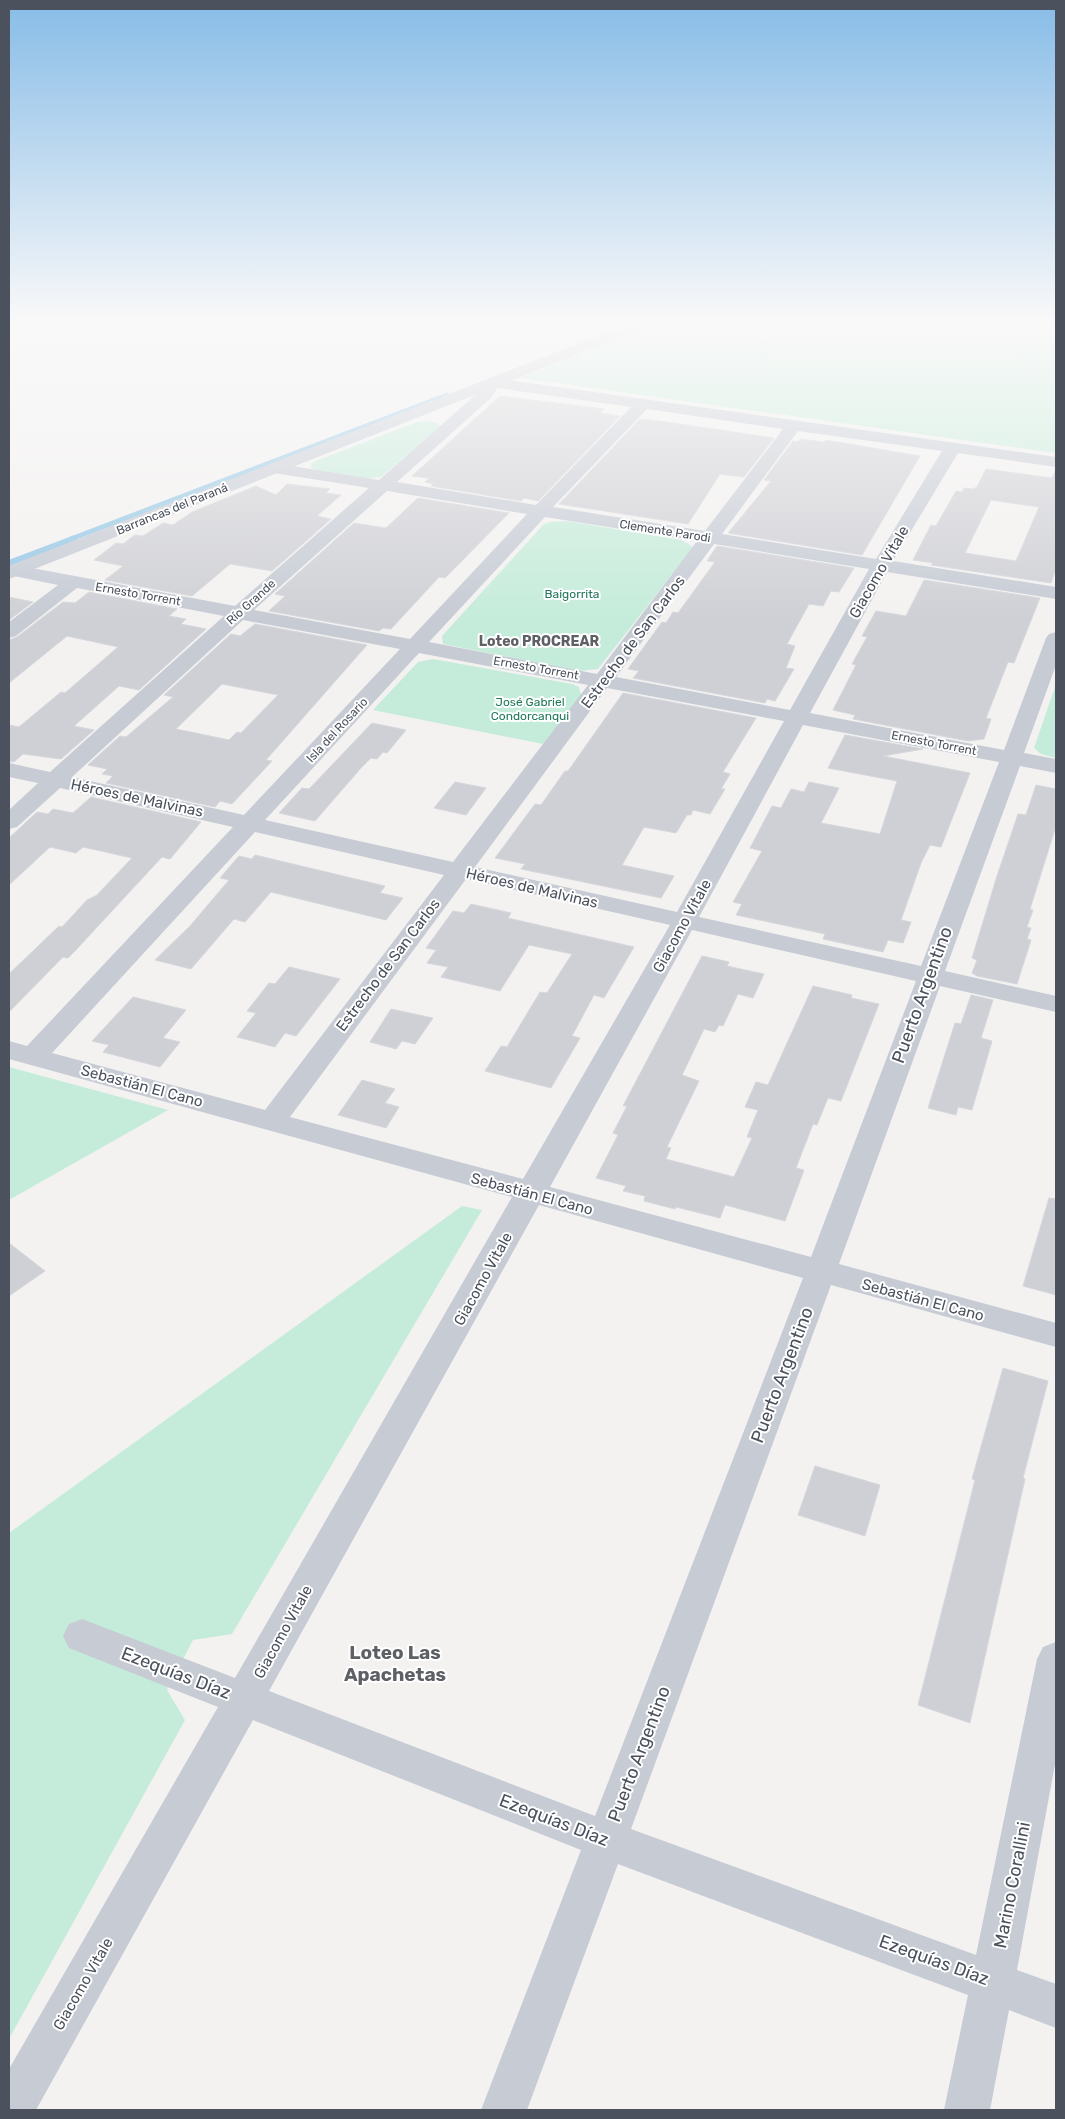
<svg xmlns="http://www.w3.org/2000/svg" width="1065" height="2119" font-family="Rubik,sans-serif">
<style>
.green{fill:#c5ecda}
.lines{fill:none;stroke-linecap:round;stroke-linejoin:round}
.stream-far1{stroke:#96c8e5;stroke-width:5}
.stream{stroke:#96c8e5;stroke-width:6}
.building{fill:#cfd0d5;stroke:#d6d7dc;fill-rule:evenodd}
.minor{fill:#c6cbd4;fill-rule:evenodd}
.tertiary{fill:#c6cbd4;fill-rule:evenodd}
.labels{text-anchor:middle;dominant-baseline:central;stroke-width:4;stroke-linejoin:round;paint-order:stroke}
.far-street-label{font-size:12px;fill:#4b515d;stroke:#fff}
.far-park-label{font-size:12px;fill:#21795a;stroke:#fff}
.far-neighbourhood-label{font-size:14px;font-weight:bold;fill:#5e6065;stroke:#fff}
.street-label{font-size:15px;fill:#4b515d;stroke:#fff}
.near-street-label{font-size:18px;fill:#4b515d;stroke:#fff}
.near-neighbourhood-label{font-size:19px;font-weight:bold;fill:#5e6065;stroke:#fff}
</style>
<rect width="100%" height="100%" fill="#f3f2f1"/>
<g class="green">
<path d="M 656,324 L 1056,324 L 1056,453 L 520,378 Z"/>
<path d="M 430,421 L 437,423 L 440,427 L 381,477 L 367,479 L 316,470 L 310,467 L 313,462 L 417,422 Z"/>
<path d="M 566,521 L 681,540 L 692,546 L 691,550 L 598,669 L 579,671 L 443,644 L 442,636 L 544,524 L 550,522 Z"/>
<path d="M 433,659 L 572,684 L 579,687 L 581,695 L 543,744 L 373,710 L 418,662 Z"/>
<path d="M 1056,684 L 1056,758 L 1041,754 L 1034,748 Z"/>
<path d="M 9,1067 L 168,1110 L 9,1200 Z"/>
<path d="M 462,1206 L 482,1210 L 232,1634 L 193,1640 L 167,1690 L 185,1720 L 9,2039 L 9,1533 Z"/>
</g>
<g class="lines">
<path class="stream-far1" d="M 71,539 L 447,395"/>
<path class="stream" d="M 9,563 L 75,538"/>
</g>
<g class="building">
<path d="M 500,396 L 604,409 L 600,413 L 620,416 L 538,501 L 524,498 L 521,501 L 431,486 L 433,484 L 425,482 L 429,478 L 412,476 Z"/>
<path d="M 640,419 L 660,421 L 774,438 L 744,477 L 720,474 L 688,524 L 559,504 Z"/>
<path d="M 800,439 L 824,442 L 826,440 L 920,456 L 862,555 L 728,533 L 771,481 L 764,480 L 793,441 L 798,442 Z"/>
<path d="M 986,469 L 1052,478 L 1056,469 L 1056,568 L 1051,583 L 931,565 L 933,563 L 913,560 L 931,525 L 936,526 L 956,491 L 962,492 L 964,488 L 973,489 L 977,487 ZM 991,500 L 1039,507 L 1016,561 L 965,553 Z"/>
<path d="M 287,484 L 330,489 L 326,493 L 341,495 L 317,516 L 331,519 L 272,571 L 230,564 L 192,596 L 105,580 L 123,566 L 94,560 L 116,543 L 123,544 L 135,535 L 143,536 L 163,523 L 173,525 L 192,512 L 256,486 L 276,495 Z"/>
<path d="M 418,498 L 509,513 L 445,578 L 439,577 L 391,629 L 383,628 L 379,631 L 269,611 L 285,596 L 275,594 L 354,523 L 386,528 Z"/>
<path d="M 717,546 L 854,568 L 839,592 L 831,591 L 823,606 L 809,604 L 787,644 L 795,646 L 786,668 L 794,669 L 775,701 L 767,699 L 765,703 L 633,678 L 639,671 L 628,669 L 662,622 L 666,623 L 673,612 L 678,613 L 715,562 L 707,561 Z"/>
<path d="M 924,580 L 1040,598 L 1014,663 L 1008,662 L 986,718 L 991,719 L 984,739 L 968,741 L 853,719 L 855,715 L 833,710 L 856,665 L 852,664 L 867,637 L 862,636 L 876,611 L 906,616 Z"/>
<path d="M 89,592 L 177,609 L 169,616 L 186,619 L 181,624 L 206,629 L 139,690 L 119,686 L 74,726 L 94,730 L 61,759 L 23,754 L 14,762 L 9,761 L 9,725 L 19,727 L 61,692 L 65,693 L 118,647 L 67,636 L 9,683 L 9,640 L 17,637 L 63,602 L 75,603 Z"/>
<path d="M 9,597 L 33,602 L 9,620 Z"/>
<path d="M 255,624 L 367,645 L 266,760 L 272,761 L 232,804 L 220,801 L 215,807 L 106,783 L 113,776 L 102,774 L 107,769 L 88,765 L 120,736 L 126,737 L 173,697 L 164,695 L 231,634 L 240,636 ZM 222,684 L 278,695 L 241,733 L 237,732 L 229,740 L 176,729 Z"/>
<path d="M 623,693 L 756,718 L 723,772 L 730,774 L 721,789 L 725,789 L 710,814 L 693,810 L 691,815 L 687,815 L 676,833 L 644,827 L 622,865 L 674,876 L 661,898 L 521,869 L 525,864 L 495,858 L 535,804 L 541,805 L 565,771 L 568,771 Z"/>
<path d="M 372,723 L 406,730 L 387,753 L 383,752 L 377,759 L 371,758 L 361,768 L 315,821 L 279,813 L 302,788 L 309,789 Z"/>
<path d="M 845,735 L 923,749 L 883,756 L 970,773 L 941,847 L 930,845 L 921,863 L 901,920 L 911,922 L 903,943 L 888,940 L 883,952 L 823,939 L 825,934 L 736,915 L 742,904 L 733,902 L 762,851 L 750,848 L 772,806 L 781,808 L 791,789 L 804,792 L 809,782 L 839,788 L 821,823 L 880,834 L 897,781 L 828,768 Z"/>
<path d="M 455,782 L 486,788 L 466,815 L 434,808 Z"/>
<path d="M 1036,785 L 1056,789 L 1056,826 L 1030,909 L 1033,910 L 1027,927 L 1031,928 L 1027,939 L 1031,940 L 1017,984 L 977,976 L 972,973 L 977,960 L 972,958 L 997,876 L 1018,814 L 1026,815 Z"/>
<path d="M 91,797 L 201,822 L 170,859 L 162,857 L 74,952 L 68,958 L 63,957 L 9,1012 L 9,974 L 59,926 L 62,927 L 87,900 L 97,895 L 132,858 L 83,847 L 76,853 L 50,847 L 9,885 L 9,838 L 37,812 L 48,814 L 53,809 L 73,813 Z"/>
<path d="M 255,855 L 385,886 L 380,893 L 403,898 L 386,920 L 271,892 L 245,922 L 234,919 L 191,969 L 155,960 L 190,926 L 229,880 L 220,878 L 239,856 L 252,859 Z"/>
<path d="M 471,904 L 511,913 L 508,918 L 634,947 L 604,998 L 594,995 L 572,1036 L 580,1038 L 551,1088 L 485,1071 L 501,1046 L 507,1047 L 540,992 L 547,993 L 572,954 L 529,945 L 500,991 L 441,977 L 448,967 L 427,963 L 436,950 L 426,948 L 453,911 L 464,913 Z"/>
<path d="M 702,956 L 729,962 L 727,966 L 764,974 L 753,998 L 738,994 L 723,1026 L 719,1025 L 715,1032 L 704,1029 L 682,1075 L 699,1081 L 667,1147 L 671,1148 L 666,1159 L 734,1177 L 752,1138 L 747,1137 L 758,1110 L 745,1107 L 756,1082 L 768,1085 L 813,986 L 852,995 L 851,998 L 879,1004 L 841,1101 L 828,1098 L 817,1125 L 813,1124 L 796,1168 L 804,1170 L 785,1221 L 725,1205 L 720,1218 L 676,1207 L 675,1209 L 644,1201 L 645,1196 L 623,1191 L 626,1186 L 596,1178 L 618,1135 L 613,1133 L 627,1106 L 623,1106 Z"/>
<path d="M 289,967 L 340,979 L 296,1036 L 285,1033 L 275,1047 L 237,1037 L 256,1013 L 247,1011 L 269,983 L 275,984 Z"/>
<path d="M 971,995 L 993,1000 L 981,1038 L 992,1041 L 972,1110 L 958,1107 L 956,1115 L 928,1108 L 955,1023 L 961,1024 Z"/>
<path d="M 133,997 L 186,1010 L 163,1038 L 180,1042 L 160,1067 L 103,1052 L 109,1045 L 92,1041 Z"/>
<path d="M 391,1009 L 433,1018 L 415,1044 L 402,1041 L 396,1049 L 370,1042 Z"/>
<path d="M 362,1080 L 395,1089 L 385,1103 L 399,1107 L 386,1128 L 338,1115 Z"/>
<path d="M 1049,1198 L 1056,1199 L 1056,1295 L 1023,1286 Z"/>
<path d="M 9,1243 L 45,1271 L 9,1296 Z"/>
<path d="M 1003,1368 L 1048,1381 L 1023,1478 L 1025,1479 L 970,1723 L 918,1705 L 975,1480 L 972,1479 Z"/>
<path d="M 815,1466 L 880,1485 L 865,1536 L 798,1515 Z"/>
</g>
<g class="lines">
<path class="minor" d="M 493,378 L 1056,457 L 1056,467 L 958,453 L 893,561 L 1056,587 L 1056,599 L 887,572 L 810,713 L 1004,750 L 1046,638 L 1049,634 L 1056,632 L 1056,665 L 1024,753 L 1056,759 L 1056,773 L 1020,766 L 945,971 L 1056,996 L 1056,1012 L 940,986 L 839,1264 L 1056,1323 L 1056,1347 L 831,1285 L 631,1829 L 976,1955 L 1037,1659 L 1043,1647 L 1056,1642 L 1056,1759 L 1017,1970 L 1056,1984 L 1056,2028 L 1009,2010 L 990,2110 L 944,2110 L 968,1995 L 618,1864 L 527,2110 L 481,2110 L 581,1850 L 253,1720 L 36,2110 L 9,2110 L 9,2069 L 218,1707 L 69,1648 L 63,1636 L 69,1624 L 82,1619 L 235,1678 L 512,1197 L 9,1059 L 9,1041 L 27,1046 L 233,827 L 60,788 L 17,827 L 9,829 L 9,810 L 38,783 L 9,777 L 9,763 L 50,772 L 224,616 L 77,588 L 16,636 L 9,638 L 9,622 L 58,585 L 9,575 L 9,568 L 16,565 L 235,606 L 369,488 L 274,473 L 268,472 L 265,468 L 268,464 L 274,463 L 379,480 L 480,391 L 488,380 ZM 497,388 L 631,407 L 536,505 L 397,482 L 492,397 ZM 647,409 L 783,429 L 705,531 L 553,507 ZM 798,431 L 942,451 L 876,559 L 722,534 ZM 387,491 L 527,514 L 410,639 L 254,610 ZM 545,517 L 697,541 L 597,674 L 429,642 ZM 714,544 L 869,569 L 790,710 L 616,677 ZM 243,620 L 400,649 L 244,815 L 72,777 ZM 419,653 L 588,685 L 453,862 L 265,820 ZM 607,688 L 784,721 L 677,912 L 475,867 ZM 803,725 L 999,762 L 921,966 L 699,917 ZM 255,832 L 444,875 L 265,1110 L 52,1053 ZM 466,879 L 670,925 L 523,1179 L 290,1117 ZM 692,930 L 916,981 L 811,1257 L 550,1187 ZM 539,1205 L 803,1278 L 595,1816 L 269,1691 Z"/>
<path class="tertiary" d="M 628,324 L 649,324 L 647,327 L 9,579 L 9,566 Z"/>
</g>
<linearGradient id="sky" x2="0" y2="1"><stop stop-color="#87bce7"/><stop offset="0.52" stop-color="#faf9f9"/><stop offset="1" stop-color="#faf9f9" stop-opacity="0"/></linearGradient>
<rect width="1065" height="621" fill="url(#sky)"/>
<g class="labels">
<g class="far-street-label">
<text transform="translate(172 509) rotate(-22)">Barrancas del Paraná</text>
<text transform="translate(665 531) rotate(9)">Clemente Parodi</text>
<text transform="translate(138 594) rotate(10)">Ernesto Torrent</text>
<text transform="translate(251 602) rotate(-42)">Río Grande</text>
<text transform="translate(536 668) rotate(10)">Ernesto Torrent</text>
<text transform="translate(337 730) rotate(-47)">Isla del Rosario</text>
<text transform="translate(934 743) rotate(11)">Ernesto Torrent</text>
</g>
<g class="far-park-label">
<text x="572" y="594">Baigorrita</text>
<text x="530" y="702">José Gabriel<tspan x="530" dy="14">Condorcanqui</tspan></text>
</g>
<g class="far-neighbourhood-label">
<text x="539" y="641">Loteo PROCREAR</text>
</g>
<g class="street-label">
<text transform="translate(879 572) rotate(-60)">Giacomo Vitale</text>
<text transform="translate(633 642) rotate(-53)">Estrecho de San Carlos</text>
<text transform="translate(137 798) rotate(12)">Héroes de Malvinas</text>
<text transform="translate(532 888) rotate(13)">Héroes de Malvinas</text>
<text transform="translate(682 926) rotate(-61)">Giacomo Vitale</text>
<text transform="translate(388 965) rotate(-53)">Estrecho de San Carlos</text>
<text transform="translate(142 1086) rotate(15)">Sebastián El Cano</text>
<text transform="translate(532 1194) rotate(15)">Sebastián El Cano</text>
<text transform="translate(483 1279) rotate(-61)">Giacomo Vitale</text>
<text transform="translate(923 1300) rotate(15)">Sebastián El Cano</text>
<text transform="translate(283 1632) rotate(-61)">Giacomo Vitale</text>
<text transform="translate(83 1984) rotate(-60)">Giacomo Vitale</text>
</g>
<g class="near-street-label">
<text transform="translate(922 995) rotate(-70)">Puerto Argentino</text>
<text transform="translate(782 1375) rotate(-69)">Puerto Argentino</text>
<text transform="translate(176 1673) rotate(21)">Ezequías Díaz</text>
<text transform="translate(639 1754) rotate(-69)">Puerto Argentino</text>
<text transform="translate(554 1820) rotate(21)">Ezequías Díaz</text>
<text transform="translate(1012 1885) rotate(-79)">Marino Corallini</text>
<text transform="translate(934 1960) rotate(20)">Ezequías Díaz</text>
</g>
<g class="near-neighbourhood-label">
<text x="395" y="1652">Loteo Las<tspan x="395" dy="22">Apachetas</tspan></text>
</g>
</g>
<rect width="1065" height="2119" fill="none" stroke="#4b515d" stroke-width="20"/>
</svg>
